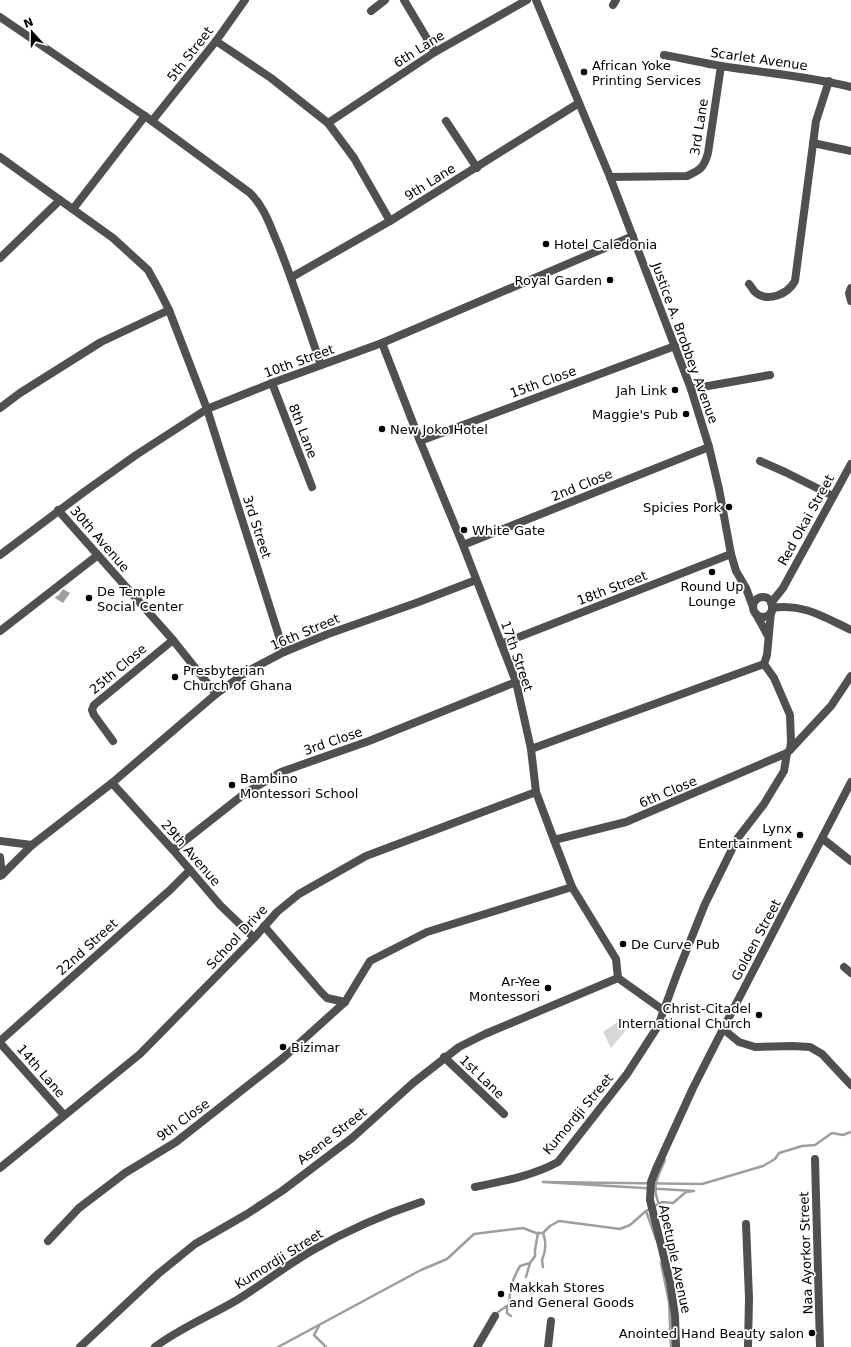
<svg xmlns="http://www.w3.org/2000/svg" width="851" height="1347" font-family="'DejaVu Sans',sans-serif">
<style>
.green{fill:#d7d7d7}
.water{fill:#9e9e9e}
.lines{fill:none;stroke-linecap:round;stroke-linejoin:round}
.stream{stroke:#9e9e9e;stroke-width:2.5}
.minor{stroke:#505050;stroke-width:8}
.tertiary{stroke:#505050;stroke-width:8}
.poi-dot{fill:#000;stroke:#fff;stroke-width:1.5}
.labels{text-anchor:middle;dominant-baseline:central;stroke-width:3.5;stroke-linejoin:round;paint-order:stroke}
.street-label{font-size:13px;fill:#000;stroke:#fff}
.poi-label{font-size:13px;fill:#000;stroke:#fff;text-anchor:start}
</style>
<rect width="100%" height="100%" fill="#fff"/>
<path class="green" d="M 621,1020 L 627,1029 L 611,1048 L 603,1032 Z"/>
<path class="water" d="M 63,589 L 70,593 L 63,603 L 55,598 L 56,596 L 58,596 Z"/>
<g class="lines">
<g class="stream">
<path d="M 659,1204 C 651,1186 658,1177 665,1160"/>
<path d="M 646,1211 L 656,1239"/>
<path d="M 543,1233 C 547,1243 546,1251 542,1260 L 543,1267"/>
<path d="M 661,1263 L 669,1302 L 671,1347"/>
<path d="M 526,1277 L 530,1263"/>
<path d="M 507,1307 L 507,1313 L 511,1316"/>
<path d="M 496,1316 L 498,1312 L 510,1304 C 508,1291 513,1278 520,1266 L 530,1263 L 535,1256 L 535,1250 L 538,1233"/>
<path d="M 319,1326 L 314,1335 L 326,1347"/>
<path d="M 278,1347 L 421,1270 L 447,1259 L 474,1234 L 523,1228 L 536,1233 L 543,1233 L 550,1226 L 559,1221 L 620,1229 L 630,1225 L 646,1211 L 662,1202 L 673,1203 L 686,1192 L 694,1191 L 543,1182 L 702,1184 L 763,1166 L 775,1159 L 779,1153 L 802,1146 L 815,1145 L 832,1133 L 843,1135 L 851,1132"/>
</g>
<g class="minor">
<path d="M 404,0 L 435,52"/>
<path d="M 613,5 L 616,0"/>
<path d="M 371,11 L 385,0"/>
<path d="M 0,17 L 145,116 L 250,193 C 265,208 270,226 278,244 C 294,284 307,325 321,365"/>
<path d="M 216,41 L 271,78 L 328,123 L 354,158 L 390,221"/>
<path d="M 664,55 C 683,58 702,63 721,66 C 765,73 808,76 851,87"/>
<path d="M 152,121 L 216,41 L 245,0"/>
<path d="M 446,121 L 477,168"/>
<path d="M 328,123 L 435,52 L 527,0"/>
<path d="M 813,143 L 851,151"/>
<path d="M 0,157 L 113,238 L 148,270 L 159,290 L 169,310 L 207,409 L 284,652"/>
<path d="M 610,177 L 687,176 C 700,170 704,168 708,153 L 721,66"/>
<path d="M 73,209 L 145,116"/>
<path d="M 0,258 L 60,200"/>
<path d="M 292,277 L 390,221 L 579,103"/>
<path d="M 749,284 C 751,286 753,290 755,292 C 768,303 788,294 795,281 L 816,121 L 829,81"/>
<path d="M 851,288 L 849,293 L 851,301"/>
<path d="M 382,343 L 420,441 L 463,545 L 516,682 L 531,749 L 536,792 L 554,840 L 572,887 L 616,959 L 618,978"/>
<path d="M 272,383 L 312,487"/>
<path d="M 691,389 L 770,375"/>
<path d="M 0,408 L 20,393 L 101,342 L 169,310"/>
<path d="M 420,441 L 675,346"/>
<path d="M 760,461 L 785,472 L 833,496"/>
<path d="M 58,510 L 173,640 L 216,694"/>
<path d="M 463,545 L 709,447"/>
<path d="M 0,555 L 84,492 L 136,455 L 207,409 L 272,383 L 382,343 L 633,236"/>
<path d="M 772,608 C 803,603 824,617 851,630"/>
<path d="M 756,614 L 768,636"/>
<path d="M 0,631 L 98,555"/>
<path d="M 501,644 L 731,554"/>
<path d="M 764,664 L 767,655 L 771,612"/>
<path d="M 113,741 L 94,715 L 92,710 L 94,705 L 173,640"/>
<path d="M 531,749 L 764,664"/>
<path d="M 790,750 L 831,706 L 851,676"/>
<path d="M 112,783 L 173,850 L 220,905 L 254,938"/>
<path d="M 823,839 L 851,861"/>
<path d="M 554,840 L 626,822 L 787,753"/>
<path d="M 0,841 L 32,845"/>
<path d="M 173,850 L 244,794 L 281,772 L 369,741 L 516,682"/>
<path d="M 2,875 L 32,845 L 112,783 L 216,694 L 248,671 L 284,652 L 328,634 L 416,603 L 476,580"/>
<path d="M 264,926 L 321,992 L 327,998 L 345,1002"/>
<path d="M 844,967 L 851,973"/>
<path d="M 618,978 L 663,1010"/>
<path d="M 723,1029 L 739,1042 L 755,1047 L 793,1046 L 810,1047 L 822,1054 L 851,1085"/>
<path d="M 0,1041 L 170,890 L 190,870"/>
<path d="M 0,1043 L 64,1115"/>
<path d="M 444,1057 L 504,1114"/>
<path d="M 815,1159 L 820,1347"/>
<path d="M 0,1168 L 140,1054 L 254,938 L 277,912 L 299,894 L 366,856 L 536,792"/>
<path d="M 475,1187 C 504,1181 532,1176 558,1162 L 627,1074 L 658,1026 L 677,974 L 705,904 L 737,839 L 764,804 L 784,771 L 787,753 L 790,750 L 791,742 L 790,715 L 774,678 L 764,664"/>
<path d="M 746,1224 L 749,1298 L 748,1347"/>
<path d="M 48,1241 L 79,1208 L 125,1173 L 176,1142 L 283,1058 L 345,1002 L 370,961 L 427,932 L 572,887"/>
<path d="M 80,1347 L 158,1274 L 195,1244 L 247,1214 L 282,1191 L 352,1138 L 413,1083 L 459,1047 L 485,1034 L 618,978"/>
<path d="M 155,1347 C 180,1328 210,1316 237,1300 C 263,1284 287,1265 313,1250 C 348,1230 382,1215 421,1202"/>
<path d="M 477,1347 L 495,1316"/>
<path d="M 548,1347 L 551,1321"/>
<path d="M 676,1347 L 675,1316 L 670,1282 L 650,1200 L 651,1182 L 656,1169 L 693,1088 L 723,1029 L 851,782"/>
</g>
<g class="tertiary">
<path d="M 536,0 L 610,177 L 691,389 L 709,447 L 719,489 L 731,554 L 736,571 L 746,588 L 753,607"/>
<circle cx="763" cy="607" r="10"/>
<path d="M 771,603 L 783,588 L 851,464"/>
<path d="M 0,857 L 2,875 L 0,876"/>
</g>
</g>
<g class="poi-dot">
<circle cx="584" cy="72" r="4"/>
<circle cx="546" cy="244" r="4"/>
<circle cx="610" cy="280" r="4"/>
<circle cx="675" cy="390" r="4"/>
<circle cx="686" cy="414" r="4"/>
<circle cx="382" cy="429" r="4"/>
<circle cx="729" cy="507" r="4"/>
<circle cx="464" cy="530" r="4"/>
<circle cx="712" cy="572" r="4"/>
<circle cx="89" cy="598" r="4"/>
<circle cx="175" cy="677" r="4"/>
<circle cx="232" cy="785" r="4"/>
<circle cx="800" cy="835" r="4"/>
<circle cx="623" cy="944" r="4"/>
<circle cx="548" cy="988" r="4"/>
<circle cx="759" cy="1015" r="4"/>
<circle cx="283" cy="1047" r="4"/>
<circle cx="501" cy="1294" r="4"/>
<circle cx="812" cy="1333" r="4"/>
</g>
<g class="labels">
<g class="street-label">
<text transform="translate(419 49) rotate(-32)">6th Lane</text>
<text transform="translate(190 54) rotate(-52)">5th Street</text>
<text transform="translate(759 59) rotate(8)">Scarlet Avenue</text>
<text transform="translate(699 127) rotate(-81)">3rd Lane</text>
<text transform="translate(430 182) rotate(-32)">9th Lane</text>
<text transform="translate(685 343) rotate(70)">Justice A. Brobbey Avenue</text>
<text transform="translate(299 361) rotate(-20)">10th Street</text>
<text transform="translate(543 382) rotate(-20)">15th Close</text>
<text transform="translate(303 431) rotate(69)">8th Lane</text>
<text transform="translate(582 485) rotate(-22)">2nd Close</text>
<text transform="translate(806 520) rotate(-61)">Red Okai Street</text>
<text transform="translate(257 527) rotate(72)">3rd Street</text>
<text transform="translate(100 539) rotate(49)">30th Avenue</text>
<text transform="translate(612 588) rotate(-21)">18th Street</text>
<text transform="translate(305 632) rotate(-23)">16th Street</text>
<text transform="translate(517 656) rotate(71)">17th Street</text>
<text transform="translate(118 669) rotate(-40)">25th Close</text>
<text transform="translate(333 741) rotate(-19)">3rd Close</text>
<text transform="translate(668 792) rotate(-23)">6th Close</text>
<text transform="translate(191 853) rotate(49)">29th Avenue</text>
<text transform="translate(237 937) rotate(-47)">School Drive</text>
<text transform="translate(756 940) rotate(-62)">Golden Street</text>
<text transform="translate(87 947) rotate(-42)">22nd Street</text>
<text transform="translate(41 1071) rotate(49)">14th Lane</text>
<text transform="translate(482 1077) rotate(44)">1st Lane</text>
<text transform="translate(578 1114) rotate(-50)">Kumordji Street</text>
<text transform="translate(183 1120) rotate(-36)">9th Close</text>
<text transform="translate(332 1136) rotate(-38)">Asene Street</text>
<text transform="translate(806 1253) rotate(-92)">Naa Ayorkor Street</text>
<text transform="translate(279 1259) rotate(-32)">Kumordji Street</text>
<text transform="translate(675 1259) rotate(78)">Apetuple Avenue</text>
</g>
<g class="poi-label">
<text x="592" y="65">African Yoke<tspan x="592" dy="15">Printing Services</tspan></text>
<text x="554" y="244">Hotel Caledonia</text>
<text x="602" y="280" text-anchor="end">Royal Garden</text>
<text x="667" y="390" text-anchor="end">Jah Link</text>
<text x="678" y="414" text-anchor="end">Maggie's Pub</text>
<text x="390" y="429">New Joko Hotel</text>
<text x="721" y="507" text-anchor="end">Spicies Pork</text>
<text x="472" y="530">White Gate</text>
<text x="712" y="586" text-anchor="middle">Round Up<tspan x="712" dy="15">Lounge</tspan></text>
<text x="97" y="591">De Temple<tspan x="97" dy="15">Social Center</tspan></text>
<text x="183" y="670">Presbyterian<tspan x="183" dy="15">Church of Ghana</tspan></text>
<text x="240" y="778">Bambino<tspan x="240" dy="15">Montessori School</tspan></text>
<text x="792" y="828" text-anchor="end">Lynx<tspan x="792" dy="15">Entertainment</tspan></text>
<text x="631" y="944">De Curve Pub</text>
<text x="540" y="981" text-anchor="end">Ar-Yee<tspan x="540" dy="15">Montessori</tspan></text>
<text x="751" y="1008" text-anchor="end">Christ-Citadel<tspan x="751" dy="15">International Church</tspan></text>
<text x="291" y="1047">Bizimar</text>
<text x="509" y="1287">Makkah Stores<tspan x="509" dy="15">and General Goods</tspan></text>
<text x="804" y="1333" text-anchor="end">Anointed Hand Beauty salon</text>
</g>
</g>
<g transform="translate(32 32) rotate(339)" stroke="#ffffff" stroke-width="3" paint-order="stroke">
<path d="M0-3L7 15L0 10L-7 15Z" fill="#000000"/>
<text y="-6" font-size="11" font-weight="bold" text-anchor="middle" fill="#000000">N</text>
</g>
</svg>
